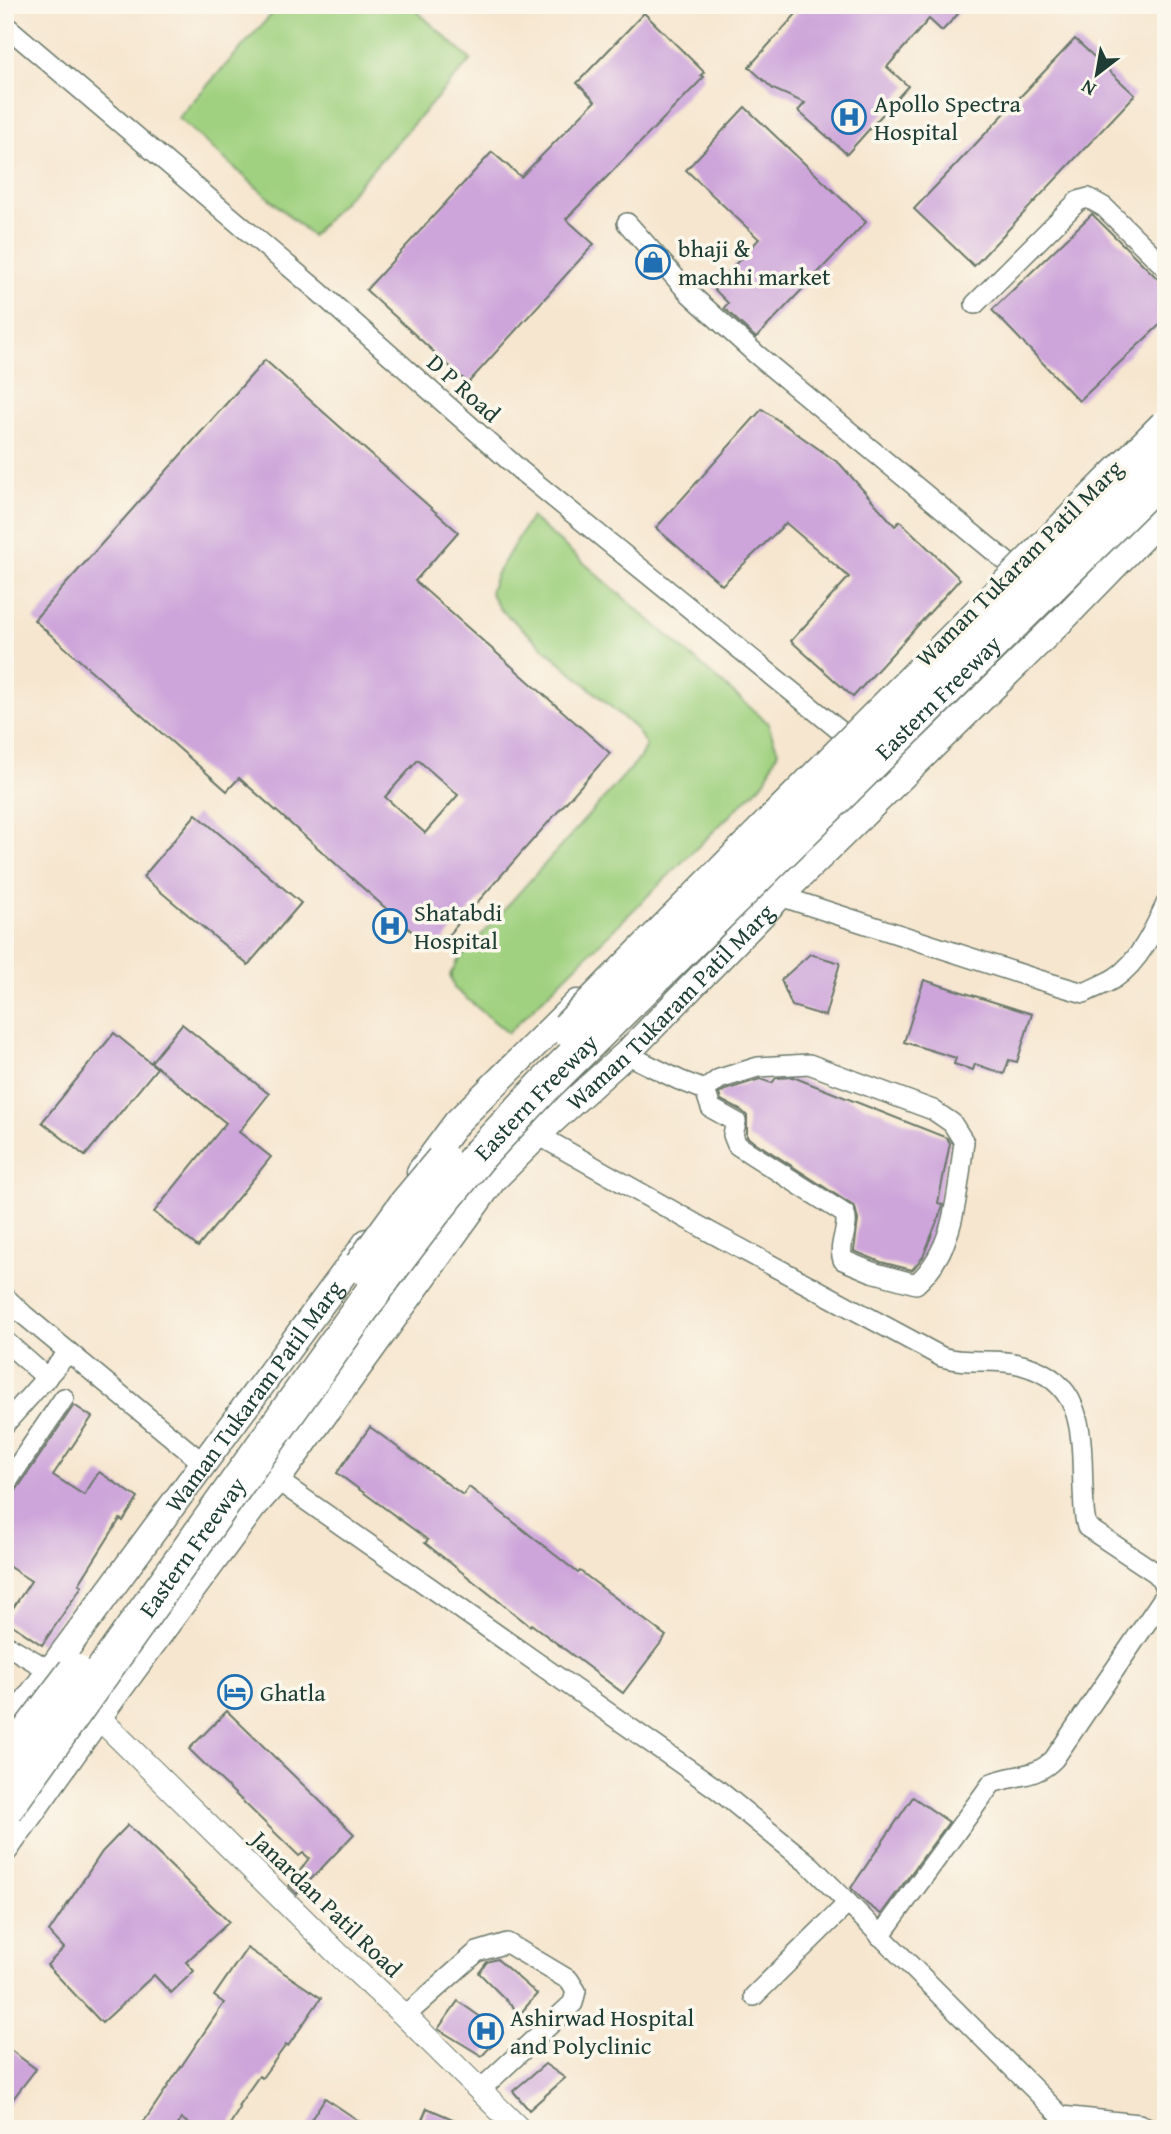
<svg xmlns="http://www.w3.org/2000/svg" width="1171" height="2134" font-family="'Gentium Book Plus',serif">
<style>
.green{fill:#a0d180;stroke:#60875a;stroke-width:2}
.building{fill:#cda5da;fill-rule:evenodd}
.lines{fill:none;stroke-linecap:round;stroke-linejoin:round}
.minor-casing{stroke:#6a786a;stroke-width:22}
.tertiary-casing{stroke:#6a786a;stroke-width:25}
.secondary-casing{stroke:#6a786a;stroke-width:29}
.minor{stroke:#fff;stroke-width:19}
.tertiary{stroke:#fff;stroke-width:23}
.secondary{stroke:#fff;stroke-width:26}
.motorway-bridge-casing{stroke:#6a786a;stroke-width:38;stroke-linecap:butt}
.motorway-bridge{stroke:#fff;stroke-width:35}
.labels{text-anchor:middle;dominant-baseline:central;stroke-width:7;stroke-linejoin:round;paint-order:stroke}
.poi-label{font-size:24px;fill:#1f3d34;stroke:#fbf7ec;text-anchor:start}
.street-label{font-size:24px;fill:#1f3d34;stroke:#fbf7ec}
</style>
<rect width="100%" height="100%" fill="#fbf7ec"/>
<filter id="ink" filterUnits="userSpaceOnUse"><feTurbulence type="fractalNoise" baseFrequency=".0143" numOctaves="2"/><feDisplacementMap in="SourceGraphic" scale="14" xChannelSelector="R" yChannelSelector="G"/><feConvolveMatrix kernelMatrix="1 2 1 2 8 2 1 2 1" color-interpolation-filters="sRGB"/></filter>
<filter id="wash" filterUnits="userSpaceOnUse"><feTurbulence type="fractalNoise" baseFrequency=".00686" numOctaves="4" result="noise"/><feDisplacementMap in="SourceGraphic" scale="28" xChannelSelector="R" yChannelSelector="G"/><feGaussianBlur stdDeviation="1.57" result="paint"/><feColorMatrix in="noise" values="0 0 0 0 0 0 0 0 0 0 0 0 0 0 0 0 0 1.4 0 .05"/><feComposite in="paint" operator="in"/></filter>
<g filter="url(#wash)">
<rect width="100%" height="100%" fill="#f6e6cf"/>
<g class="green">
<path d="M 280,5 L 410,5 L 471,60 L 312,236 L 178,118 Z"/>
<path d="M 531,517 L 767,722 L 778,751 L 765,781 L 508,1033 L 454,988 L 450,975 L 457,962 L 639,759 L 646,745 L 636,729 L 499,608 L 490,592 L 496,575 Z"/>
</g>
<g id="blocks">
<g class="building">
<path d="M 804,5 L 948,5 L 958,14 L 942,31 L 929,19 L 887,67 L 908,86 L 847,154 L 798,111 L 805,103 L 773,89 L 749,67 Z"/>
<path d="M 644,13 L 704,72 L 701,75 L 704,77 L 566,219 L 594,244 L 468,383 L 366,290 L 492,152 L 521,177 L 595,101 L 577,83 Z"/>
<path d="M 1075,39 L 1135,95 L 974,266 L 914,209 Z"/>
<path d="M 745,107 L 866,222 L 756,338 L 724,308 L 728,303 L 713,288 L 759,239 L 686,170 Z"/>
<path d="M 1092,214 L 1166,287 L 1166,319 L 1079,401 L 992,310 Z"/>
<path d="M 265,360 L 458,532 L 415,581 L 610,753 L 434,951 L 239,778 L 227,791 L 34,620 ZM 418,760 L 458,795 L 425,833 L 385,797 Z"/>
<path d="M 762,409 L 840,464 L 895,526 L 900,521 L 960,579 L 853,697 L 791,641 L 849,577 L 786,523 L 722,585 L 656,528 Z"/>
<path d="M 196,814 L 301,903 L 248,965 L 143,877 Z"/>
<path d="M 810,954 L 840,963 L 825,1016 L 792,1006 L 781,980 Z"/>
<path d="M 924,980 L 1032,1014 L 1017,1062 L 1009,1060 L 1004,1074 L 975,1064 L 973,1070 L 954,1064 L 956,1058 L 904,1042 Z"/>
<path d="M 182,1024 L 269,1094 L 239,1132 L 271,1157 L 198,1247 L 154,1212 L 226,1123 L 151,1062 Z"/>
<path d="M 114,1033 L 157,1068 L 85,1156 L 42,1122 Z"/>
<path d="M 793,1077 L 947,1138 L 950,1143 L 938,1203 L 943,1205 L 941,1211 L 923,1257 L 912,1270 L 881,1262 L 854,1251 L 858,1220 L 855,1207 L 747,1137 L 747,1116 L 742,1111 L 721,1100 L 719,1094 L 725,1090 L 760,1079 L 772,1083 L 776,1078 Z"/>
<path d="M 74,1405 L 92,1417 L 53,1475 L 84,1495 L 99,1472 L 138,1498 L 123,1521 L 120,1519 L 79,1584 L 82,1586 L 42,1645 L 5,1620 L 31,1581 L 5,1564 L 5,1502 L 15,1492 Z"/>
<path d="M 370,1427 L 463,1495 L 469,1487 L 578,1573 L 580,1571 L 666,1636 L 623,1693 L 531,1624 L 530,1626 L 425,1543 L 428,1540 L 337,1473 Z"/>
<path d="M 227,1711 L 354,1834 L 297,1894 L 289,1886 L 309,1858 L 303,1853 L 299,1856 L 189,1749 Z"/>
<path d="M 913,1797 L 949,1822 L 881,1914 L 867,1904 L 851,1888 Z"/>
<path d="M 128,1825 L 229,1922 L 186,1962 L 194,1971 L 171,1993 L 154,1975 L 102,2023 L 47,1965 L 64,1948 L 49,1932 L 102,1852 Z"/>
<path d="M 247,1948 L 321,1998 L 288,2046 L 286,2045 L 262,2078 L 259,2076 L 238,2106 L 240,2108 L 227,2129 L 196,2129 L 182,2119 L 175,2129 L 139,2129 L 224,2003 L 214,1996 Z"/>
<path d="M 497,1959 L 537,1994 L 520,2014 L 479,1973 L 487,1962 Z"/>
<path d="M 458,2001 L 503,2033 L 482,2056 L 438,2029 Z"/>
<path d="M 5,2046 L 36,2069 L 5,2109 Z"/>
<path d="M 545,2064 L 565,2078 L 529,2110 L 513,2091 Z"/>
<path d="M 325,2098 L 371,2129 L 305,2129 Z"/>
<path d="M 427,2108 L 476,2129 L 418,2129 Z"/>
</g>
</g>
</g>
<g filter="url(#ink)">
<use href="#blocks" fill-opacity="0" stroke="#6a786a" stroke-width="2"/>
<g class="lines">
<g class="minor-casing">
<g id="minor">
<path d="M 5,25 L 318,291 L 521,471 L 860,747"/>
<path d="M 627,223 L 689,293 L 756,354 L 1014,568"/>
<path d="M 975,304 L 1078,201 L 1088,198 L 1104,207 L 1166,268"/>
<path d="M 780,896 L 1036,979 L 1084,993 C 1094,988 1105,984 1115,978 C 1139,962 1154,930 1166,904"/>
<path d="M 626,1054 L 679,1080 L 705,1090 L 719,1079 L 758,1067 L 809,1064 L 933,1110 L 952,1123 L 964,1142 C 957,1192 956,1249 916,1284 L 872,1272 L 843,1260 C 837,1244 850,1229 845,1214 L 737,1145 L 733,1135 L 736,1122 L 711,1108 L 705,1090"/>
<path d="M 538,1135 L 710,1232 L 942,1357 C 968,1365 995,1357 1022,1365 C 1086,1382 1081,1436 1083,1489 C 1084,1502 1083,1515 1087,1527 L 1156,1573 C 1163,1581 1166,1587 1164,1597 L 1054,1759 C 1036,1778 1016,1774 992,1783 L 880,1936"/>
<path d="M 5,1297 L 24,1315 L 203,1463"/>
<path d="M 5,1341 L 47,1378"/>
<path d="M 5,1424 L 69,1352"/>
<path d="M 277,1480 L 717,1789 L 810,1865 L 1061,2116 L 1139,2124 L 1151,2129"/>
<path d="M 5,1485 L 64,1398"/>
<path d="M 5,1644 L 49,1670"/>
<path d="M 754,1996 L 848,1903"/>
<path d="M 405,2016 L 477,1952 L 507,1943 L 569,1980 L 576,1991 L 573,2003 L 480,2090"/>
</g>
</g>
<g class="tertiary-casing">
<path id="tertiary" d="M 86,1705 L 340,1956 L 405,2016 L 519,2129"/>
</g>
<g class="secondary-casing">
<g id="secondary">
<path d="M 420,1172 L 457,1122 L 577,1003"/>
<path id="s1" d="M 5,1732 L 367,1242"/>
<path id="s2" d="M 5,1849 L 99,1716 L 253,1507 L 277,1480 L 493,1180 L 551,1122 L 626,1054 L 780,896 L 1066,616 L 1166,513"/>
</g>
</g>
<use href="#minor" class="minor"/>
<use href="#tertiary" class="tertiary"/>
<use href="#secondary" class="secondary"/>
<g class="motorway-bridge-casing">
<g id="motorway-bridge">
<path d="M 568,1029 L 1166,427"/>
<path d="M 362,1266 L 407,1204 L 443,1161"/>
<path d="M 5,1764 L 75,1672"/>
<path id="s3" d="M 5,1809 L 383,1278 L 433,1212 L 481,1153 L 545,1085 L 1166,471"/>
</g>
</g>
<use href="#motorway-bridge" class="motorway-bridge"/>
</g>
</g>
<defs>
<g id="hospital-ring" transform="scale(1.75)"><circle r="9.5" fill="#fbf7ec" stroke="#1f6fb2" stroke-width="1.5"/><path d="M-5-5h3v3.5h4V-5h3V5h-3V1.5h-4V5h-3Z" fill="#1f6fb2"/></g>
<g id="shop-ring" transform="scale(1.75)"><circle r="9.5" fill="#fbf7ec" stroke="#1f6fb2" stroke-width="1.5"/><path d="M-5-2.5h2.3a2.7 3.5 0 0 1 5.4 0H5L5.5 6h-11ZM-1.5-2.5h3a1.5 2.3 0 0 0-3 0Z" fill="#1f6fb2"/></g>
<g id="hotel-ring" transform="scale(1.75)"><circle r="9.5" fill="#fbf7ec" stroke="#1f6fb2" stroke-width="1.5"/><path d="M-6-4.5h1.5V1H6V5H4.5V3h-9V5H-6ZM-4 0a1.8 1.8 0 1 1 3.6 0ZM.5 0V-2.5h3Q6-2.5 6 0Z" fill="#1f6fb2"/></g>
</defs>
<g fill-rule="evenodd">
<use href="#hospital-ring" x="849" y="117"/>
<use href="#shop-ring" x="653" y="262"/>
<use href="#hospital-ring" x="390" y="926"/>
<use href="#hotel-ring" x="235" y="1692"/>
<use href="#hospital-ring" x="486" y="2031"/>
</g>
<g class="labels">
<g class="poi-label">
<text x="874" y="103">Apollo Spectra<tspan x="874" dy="28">Hospital</tspan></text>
<text x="678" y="248">bhaji &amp;<tspan x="678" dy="28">machhi market</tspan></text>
<text x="414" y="912">Shatabdi<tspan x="414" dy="28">Hospital</tspan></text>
<text x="260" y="1692">Ghatla</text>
<text x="510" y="2017">Ashirwad Hospital<tspan x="510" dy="28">and Polyclinic</tspan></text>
</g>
<g class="street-label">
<text transform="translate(464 388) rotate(42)">D P Road</text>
<text transform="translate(1019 563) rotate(-45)">Waman Tukaram Patil Marg</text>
<text stroke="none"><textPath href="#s3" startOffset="1456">Eastern Freeway</textPath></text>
<text stroke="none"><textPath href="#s2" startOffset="1076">Waman Tukaram Patil Marg</textPath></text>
<text stroke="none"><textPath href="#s3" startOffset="889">Eastern Freeway</textPath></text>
<text stroke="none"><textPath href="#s1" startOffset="418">Waman Tukaram Patil Marg</textPath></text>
<text stroke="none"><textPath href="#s3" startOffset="322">Eastern Freeway</textPath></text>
<text transform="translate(327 1904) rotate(44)">Janardan Patil Road</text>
</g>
</g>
<rect width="1171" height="2134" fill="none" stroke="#fbf7ec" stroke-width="28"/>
<g transform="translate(1097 74) rotate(211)" stroke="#fbf7ec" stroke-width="5" paint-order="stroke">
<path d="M0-5L12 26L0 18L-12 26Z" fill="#1f3d34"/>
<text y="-10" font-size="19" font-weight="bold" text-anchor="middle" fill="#1f3d34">N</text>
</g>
</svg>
